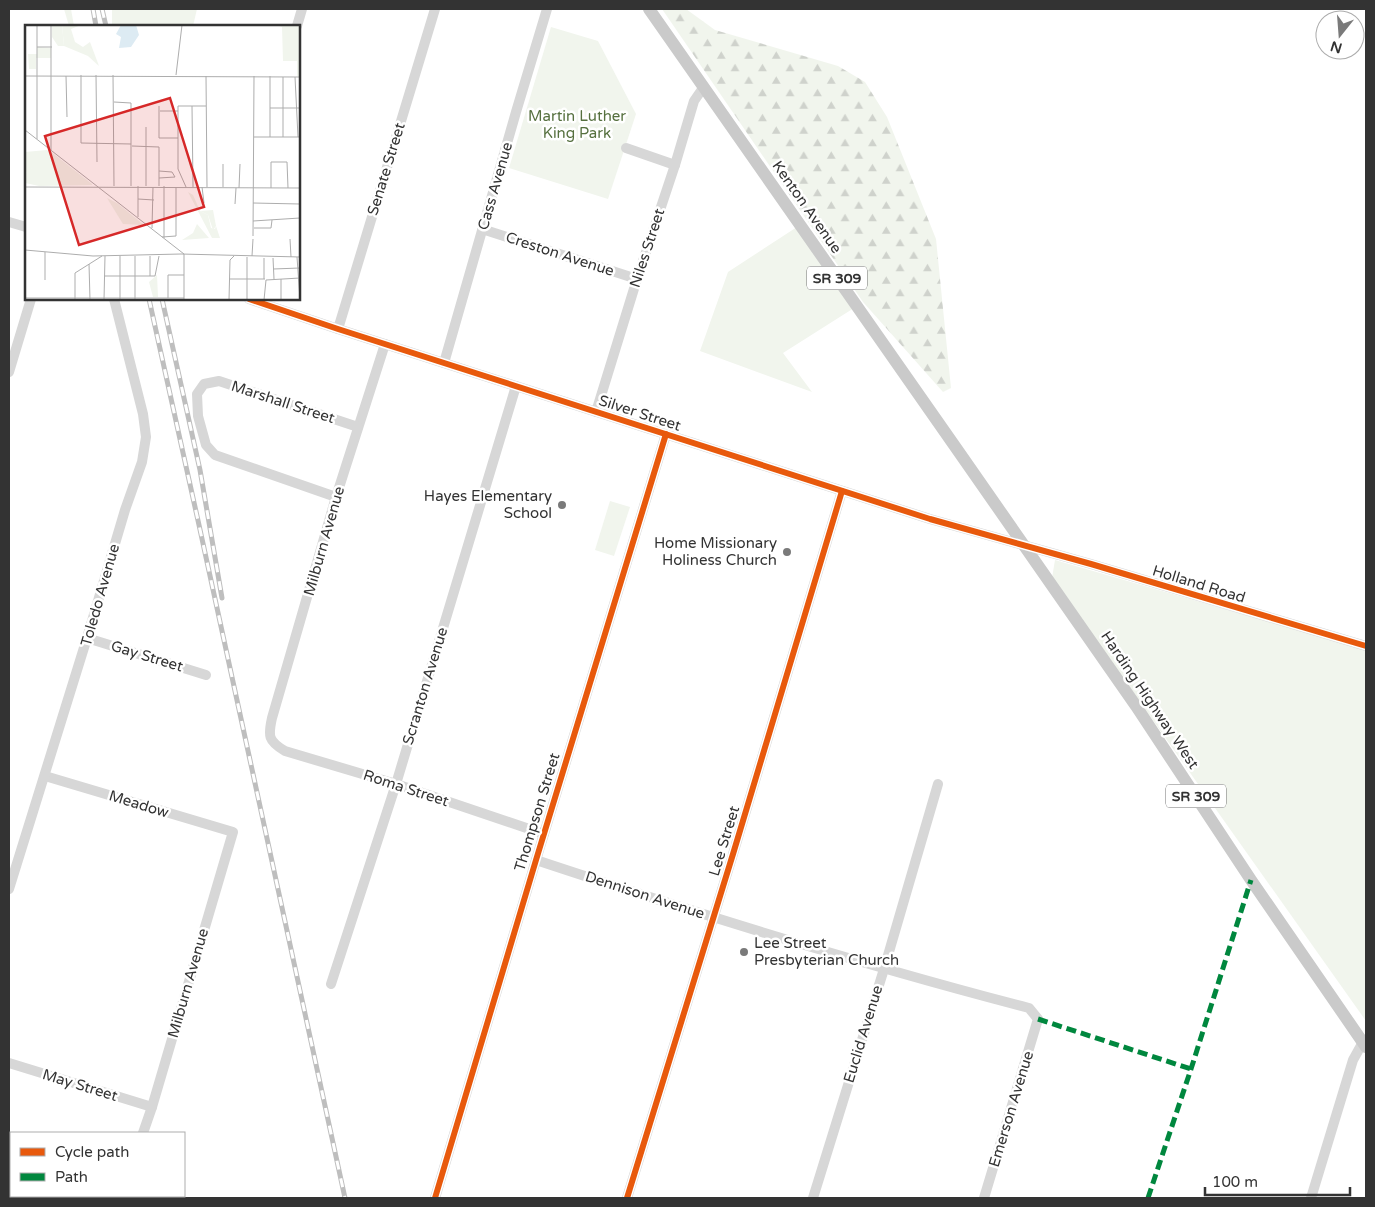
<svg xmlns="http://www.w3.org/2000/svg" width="1375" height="1207" font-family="'Varela Round',sans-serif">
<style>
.green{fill:#f1f5ed}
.forest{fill:url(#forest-firs)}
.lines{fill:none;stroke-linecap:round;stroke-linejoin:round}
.minor{stroke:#d7d7d7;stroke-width:10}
.major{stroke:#cacaca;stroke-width:12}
.rail-casing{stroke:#bebebe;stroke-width:5}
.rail{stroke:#fff;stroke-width:3;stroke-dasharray:9;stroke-linecap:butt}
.quiet{stroke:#00873e;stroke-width:5;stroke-dasharray:10 5;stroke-linecap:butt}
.cycleway-casing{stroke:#fff;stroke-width:9}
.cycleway{stroke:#e8590c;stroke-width:6}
.poi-dot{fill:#7a7a7a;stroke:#fff;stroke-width:2}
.labels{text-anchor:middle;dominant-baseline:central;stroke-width:5;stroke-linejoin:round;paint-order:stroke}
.shield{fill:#fff;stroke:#707070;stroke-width:1}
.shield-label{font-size:14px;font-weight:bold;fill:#333}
.park-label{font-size:15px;fill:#56703f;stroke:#fff}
.street-label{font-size:15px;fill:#333;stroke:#fff}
.poi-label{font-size:15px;fill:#333;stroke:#fff;text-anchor:end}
.inset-road{fill:none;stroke:#adadad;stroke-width:1}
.view{fill:#d62828;fill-opacity:0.15;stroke:#d62828;stroke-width:2.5}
.inset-edge{fill:none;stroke:#333;stroke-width:2.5}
</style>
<defs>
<pattern id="forest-firs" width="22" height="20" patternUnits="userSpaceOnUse" patternTransform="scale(1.25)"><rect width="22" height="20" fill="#f1f5ed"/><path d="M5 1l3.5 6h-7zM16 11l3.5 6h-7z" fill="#cfd2cc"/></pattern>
</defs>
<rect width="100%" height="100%" fill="#fff"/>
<g class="green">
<path d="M 64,9 L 71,9 L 74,26 L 69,26 Z"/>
<path d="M 112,9 L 197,9 L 193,26 L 112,26 Z"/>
<path d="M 551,27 L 598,41 L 636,114 L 608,199 L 509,168 Z"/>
<path d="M 797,227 L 854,308 L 783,353 L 812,392 L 700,351 L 728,272 Z"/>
<path d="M 610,501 L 630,507 L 614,556 L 595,550 Z"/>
<path d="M 1055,560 L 1366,650 L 1366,1021 L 1052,578 Z"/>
</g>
<path class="forest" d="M 662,9 L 686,9 L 715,30 L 838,66 L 865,82 L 887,117 L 936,239 L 951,388 L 943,392 L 863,302 Z"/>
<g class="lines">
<g class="minor">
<path d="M 297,26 L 302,9"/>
<path d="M 626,148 L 675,165"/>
<path d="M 9,222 L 26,227"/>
<path d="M 482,229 L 637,279"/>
<path d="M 249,299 L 338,329 L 930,519 L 1091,564 L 1366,646"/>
<path d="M 338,329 L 435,9"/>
<path d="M 385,344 L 336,497 L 272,718 C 268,736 268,741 285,751 L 396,784 L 544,834"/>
<path d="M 444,363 L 516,112 L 547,9"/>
<path d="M 9,372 L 31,299"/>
<path d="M 596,412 L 637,279 L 675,165 L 694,101 L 703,88"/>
<path d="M 336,497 L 215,455 L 206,445 L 198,416 L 197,394 L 204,384 L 219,381 L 358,427"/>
<path d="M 87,638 L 206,675"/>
<path d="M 45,776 L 233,832 L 152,1107 L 143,1133"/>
<path d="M 536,860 C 699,914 863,965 1029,1008 L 1038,1019 L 984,1198"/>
<path d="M 9,889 L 87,638 L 125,510 L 142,462 L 146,437 L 143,414 L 114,299"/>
<path d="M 331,984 L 396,784 L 516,386"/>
<path d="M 9,1063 L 152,1107"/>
<path d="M 435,1198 L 536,860 L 666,434"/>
<path d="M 627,1198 L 733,854 L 842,491"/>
<path d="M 813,1198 L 884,969 L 938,784"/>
<path d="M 1311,1198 L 1353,1060 L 1363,1042"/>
</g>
<path class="major" d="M 649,9 L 961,455 L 1136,706 L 1251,880 L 1366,1047"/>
<g class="rail-casing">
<g id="rail">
<path d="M 93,9 L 96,26"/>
<path d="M 102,9 L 106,26"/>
<path d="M 149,299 L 199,525 L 345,1198"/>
<path d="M 162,299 L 200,470 L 222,598"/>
</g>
</g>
<use href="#rail" class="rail"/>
<g class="quiet">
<path d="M 1038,1019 L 1191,1069"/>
<path d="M 1148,1198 L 1191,1069 L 1251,880"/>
</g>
<g class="cycleway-casing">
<g id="cycleway">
<path d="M 249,299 L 338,329 L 930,519 L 1091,564 L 1366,646"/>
<path d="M 435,1198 L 536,860 L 666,434"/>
<path d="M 627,1198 L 733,854 L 842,491"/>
</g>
</g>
<use href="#cycleway" class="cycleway"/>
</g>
<g class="poi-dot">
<circle cx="562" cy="505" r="5"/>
<circle cx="787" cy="552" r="5"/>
<circle cx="744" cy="952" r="5"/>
</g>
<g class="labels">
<g class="shield">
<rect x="807" y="266.5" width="60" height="23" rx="4"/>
<rect x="1166" y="784.5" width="60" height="23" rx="4"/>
</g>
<g class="shield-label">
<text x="837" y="278">SR 309</text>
<text x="1196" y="796">SR 309</text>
</g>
<g class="park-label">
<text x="577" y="116">Martin Luther<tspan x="577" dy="17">King Park</tspan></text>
</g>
<g class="street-label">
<text transform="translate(386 169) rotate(-73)">Senate Street</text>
<text transform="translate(495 186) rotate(-74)">Cass Avenue</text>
<text transform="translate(807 207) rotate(55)">Kenton Avenue</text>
<text transform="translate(647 248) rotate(-72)">Niles Street</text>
<text transform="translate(560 254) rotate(18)">Creston Avenue</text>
<text transform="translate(283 402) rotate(18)">Marshall Street</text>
<text transform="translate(640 413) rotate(18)">Silver Street</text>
<text transform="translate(324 541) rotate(-74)">Milburn Avenue</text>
<text transform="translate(1199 584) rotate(17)">Holland Road</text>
<text transform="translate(100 595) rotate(-74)">Toledo Avenue</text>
<text transform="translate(147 656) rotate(17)">Gay Street</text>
<text transform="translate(425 686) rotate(-73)">Scranton Avenue</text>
<text transform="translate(1150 700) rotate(56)">Harding Highway West</text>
<text transform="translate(406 788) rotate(18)">Roma Street</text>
<text transform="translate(139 804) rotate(17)">Meadow</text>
<text transform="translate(537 812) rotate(-73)">Thompson Street</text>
<text transform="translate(724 841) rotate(-73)">Lee Street</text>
<text transform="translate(645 895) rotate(18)">Dennison Avenue</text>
<text transform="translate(188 983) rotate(-74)">Milburn Avenue</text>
<text transform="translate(863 1034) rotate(-73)">Euclid Avenue</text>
<text transform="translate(80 1085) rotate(17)">May Street</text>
<text transform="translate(1011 1109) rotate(-73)">Emerson Avenue</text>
</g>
<g class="poi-label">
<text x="552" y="496">Hayes Elementary<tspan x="552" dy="17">School</tspan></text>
<text x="777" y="543">Home Missionary<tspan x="777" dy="17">Holiness Church</tspan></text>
<text x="754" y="943" text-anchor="start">Lee Street<tspan x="754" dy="17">Presbyterian Church</tspan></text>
</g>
</g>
<g transform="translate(25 25)">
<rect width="275" height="275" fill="#fff"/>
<path d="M 27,0 L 37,0 L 39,21 L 33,21 L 27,12 ZM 251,0 L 275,0 L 275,52 L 272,51 L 272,36 L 258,36 L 257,2 ZM 12,22 L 26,23 L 26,33 L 11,33 L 11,44 L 4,44 L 3,29 L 12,29 ZM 25,126 L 67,159 L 67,160 L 14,161 L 0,158 L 0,149 ZM 163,167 L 168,170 L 175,186 L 183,190 L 186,203 L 190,204 L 191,201 L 195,213 L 187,213 ZM 172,199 L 184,213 L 157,215 L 168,208 ZM 132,250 L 133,272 L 128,272 L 124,257 Z" fill="#f1f5ed"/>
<path d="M 37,0 L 56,0 L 46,4 L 50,17 L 58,22 L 65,17 L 74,41 L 63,31 L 39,21 ZM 22,125 L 25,128 L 0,149 L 0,127 ZM 82,173 L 92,178 L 119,200 L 98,199 ZM 188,185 L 191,201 L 188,205 L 183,190 L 175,186 Z" fill="#f1f5ed"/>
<path d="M 96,0 L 111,0 L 114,10 L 106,22 L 94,23 L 96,12 L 91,9 Z" fill="#ddebf3"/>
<path class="inset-road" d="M 12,22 L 27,22M 56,50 L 56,118 L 106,119M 71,50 L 72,137M 88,50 L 89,161M 151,50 L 157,0M 0,51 L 275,52M 41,51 L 42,92M 181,51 L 182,162M 245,51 L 245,112M 258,52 L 258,112M 270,52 L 273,112M 89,77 L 106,78 L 106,161M 134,81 L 134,113 L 153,113M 167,81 L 168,162M 245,83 L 275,83M 135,86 L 153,86M 0,105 L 159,229M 229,112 L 275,112M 12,114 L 12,0M 107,121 L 134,122 L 134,161M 26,125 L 26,0M 134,153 L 150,152 L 147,147 L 134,146M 121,161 L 121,102M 139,161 L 139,213M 0,162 L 275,163M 161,162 L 153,144 L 153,81 L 181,81M 177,162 L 179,178M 198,162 L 198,139M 214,163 L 215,139M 246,163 L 246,137 L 262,137 L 263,163M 113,174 L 129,175M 228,178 L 275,179M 210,179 L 211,163M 113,192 L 113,161M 228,196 L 275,193M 127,203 L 128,162M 229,203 L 246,203 L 247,195M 228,211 L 229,51M 137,212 L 151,211 L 151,162M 265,214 L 266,232M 0,225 L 68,231 L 156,229 L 275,232M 20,227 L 20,255M 159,229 L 159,275M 227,231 L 228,214M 222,232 L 222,275M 272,232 L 275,274M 248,233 L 249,254M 64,239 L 65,275M 248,244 L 275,243M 79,251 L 130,251 L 134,231M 125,251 L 125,231M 204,254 L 240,254M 239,254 L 239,233M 256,254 L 256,275M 0,273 L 159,273M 143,273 L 143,250 L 159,250M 50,275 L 50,248 L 77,231M 79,275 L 80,231M 95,275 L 95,231M 110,275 L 110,231M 204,275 L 205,235 L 209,231M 239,275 L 241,255 L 275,253"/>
<path class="view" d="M 145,73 L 179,182 L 54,220 L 20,111 Z"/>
<rect width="275" height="275" class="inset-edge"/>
</g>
<rect width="1375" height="1207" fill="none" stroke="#333333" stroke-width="20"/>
<rect x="10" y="1132" width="175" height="65" fill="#ffffff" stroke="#adadad"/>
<rect x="20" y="1148" width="25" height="8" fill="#e8590c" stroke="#adadad"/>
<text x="55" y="1157" font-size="15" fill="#333333">Cycle path</text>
<rect x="20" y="1173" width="25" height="8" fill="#00873e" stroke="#adadad"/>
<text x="55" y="1182" font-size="15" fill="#333333">Path</text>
<g transform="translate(1340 35) rotate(197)"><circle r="24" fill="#ffffff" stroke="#adadad"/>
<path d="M0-4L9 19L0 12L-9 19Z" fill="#7a7a7a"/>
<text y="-8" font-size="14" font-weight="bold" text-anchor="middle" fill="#333333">N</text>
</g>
<path d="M1205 1187v8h145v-8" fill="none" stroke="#333333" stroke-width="2.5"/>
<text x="1212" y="1187" font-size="15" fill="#333333" stroke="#ffffff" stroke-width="4" paint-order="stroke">100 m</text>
</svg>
